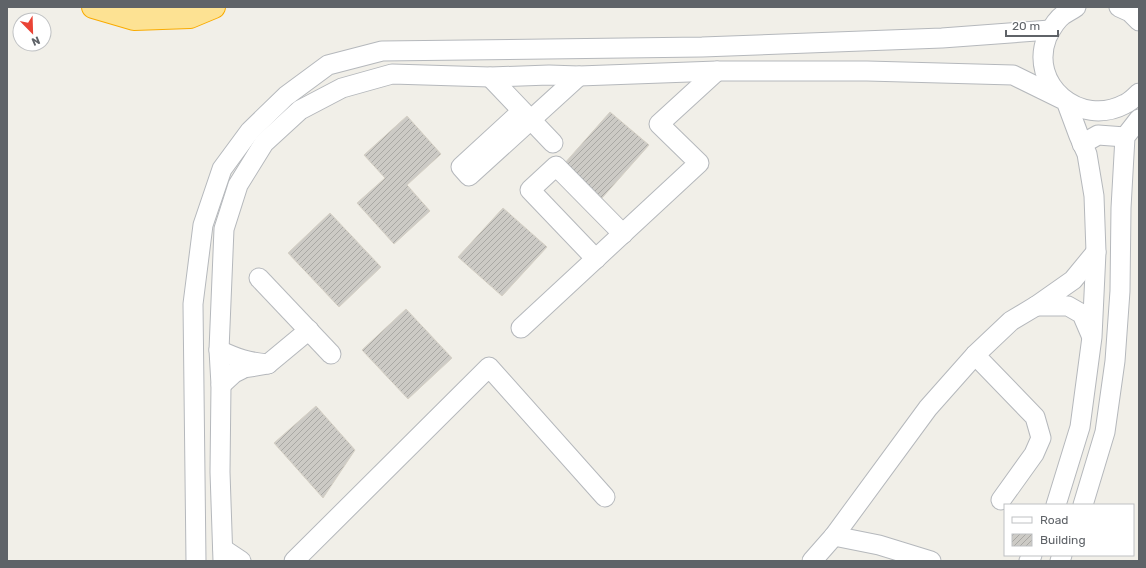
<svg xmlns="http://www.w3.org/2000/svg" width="1146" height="568" font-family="Rubik,sans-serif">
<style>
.building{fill:url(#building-hatch);stroke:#d6d1c6}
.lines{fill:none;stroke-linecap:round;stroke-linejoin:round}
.minor-casing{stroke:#b5b8bc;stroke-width:21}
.highway-casing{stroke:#f9ab00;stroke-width:24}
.minor{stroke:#fff;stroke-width:19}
.highway{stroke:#fde293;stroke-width:22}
</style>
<defs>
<pattern id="building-hatch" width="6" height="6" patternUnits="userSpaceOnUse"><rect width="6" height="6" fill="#cccac5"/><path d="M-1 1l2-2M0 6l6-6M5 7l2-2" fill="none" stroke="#a9a8a4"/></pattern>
</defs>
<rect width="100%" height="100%" fill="#f1efe8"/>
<g class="building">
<path d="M 610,112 L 649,145 L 602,198 L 564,164 Z"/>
<path d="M 407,116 L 441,154 L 407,185 L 430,211 L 394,244 L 357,203 L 385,178 L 364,155 Z"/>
<path d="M 503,208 L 547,247 L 502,296 L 458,257 Z"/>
<path d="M 330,213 L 381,267 L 339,307 L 288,253 Z"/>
<path d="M 406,309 L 452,358 L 408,399 L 362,350 Z"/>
<path d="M 316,406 L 355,450 L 323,498 L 274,443 Z"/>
</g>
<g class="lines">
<g class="minor-casing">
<g id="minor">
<path d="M 1076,7 C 1072,10 1067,12 1063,15 C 1056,20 1051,29 1047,37 C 1028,85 1080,128 1125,104 C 1130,102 1135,97 1139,93"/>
<path d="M 1119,7 L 1130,12 L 1139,21"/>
<path d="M 490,77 L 553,143"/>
<path d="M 522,111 L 461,167 L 469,176 L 579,76"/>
<path d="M 1082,144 L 1098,135 L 1125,137"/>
<path d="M 596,259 L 530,190 L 556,166 L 623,234"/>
<path d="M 259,278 L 331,354"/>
<path d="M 521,328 L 699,163 L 659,124 L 717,71"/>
<path d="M 1091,335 L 1082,314 L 1068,306 L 1036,306 L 1073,280 L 1096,252"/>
<path d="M 219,350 C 238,359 247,362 268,364 L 244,368 L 234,373 L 221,385"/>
<path d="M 975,355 L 1035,417 L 1041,438 L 1034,454 L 1001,500"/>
<path d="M 268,364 L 309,330"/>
<path d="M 1083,505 L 1105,432 L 1115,361 L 1120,291 L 1121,208 L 1125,137 L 1139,119"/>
<path d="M 834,536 L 879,545 L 931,561"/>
<path d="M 223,549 L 241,561"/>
<path d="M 196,561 L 193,304 L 203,225 L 222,169 L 250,131 L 286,96 L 328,65 L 382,51 L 702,47 L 942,38 L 1050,30"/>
<path d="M 223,561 L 220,472 L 221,385 L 219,350 L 224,229 L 238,185 L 264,143 L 300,110 L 342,88 L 392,74 L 490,77 L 549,75 L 579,76 L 717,71 L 867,71 L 1013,75 L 1066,101 L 1079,136 L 1087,154 L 1094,196 L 1096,252 L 1092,337 L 1080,427 L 1056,505"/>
<path d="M 294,561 L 489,367 L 605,497"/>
<path d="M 812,561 L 834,536 L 928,408 L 975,355 L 1011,321 L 1036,306"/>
<path d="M 1029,561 L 1032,555"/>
<path d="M 1060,561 L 1062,555"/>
</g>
</g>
<g class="highway-casing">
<path id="highway" d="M 93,7 L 134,19 L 190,17 L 214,7"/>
</g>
<use href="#minor" class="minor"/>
<use href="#highway" class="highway"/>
</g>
<rect width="1146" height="568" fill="none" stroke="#5f6368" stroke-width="16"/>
<rect x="1004" y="504" width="130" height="52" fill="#ffffff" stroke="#bfc1c3"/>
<rect x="1012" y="517" width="20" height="6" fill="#ffffff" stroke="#bfc1c3"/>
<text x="1040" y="524" font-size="12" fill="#5f6368">Road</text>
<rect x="1012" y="534" width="20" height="12" fill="url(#building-hatch)" stroke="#bfc1c3"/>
<text x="1040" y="544" font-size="12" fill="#5f6368">Building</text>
<g transform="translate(32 32) rotate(157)"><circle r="19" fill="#ffffff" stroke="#bfc1c3"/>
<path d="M0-3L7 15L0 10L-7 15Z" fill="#ea4335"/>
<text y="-6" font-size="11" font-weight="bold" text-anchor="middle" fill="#5f6368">N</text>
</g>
<path d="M1006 30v6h52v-6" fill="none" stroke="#5f6368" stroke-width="2"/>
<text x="1012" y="30" font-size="12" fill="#5f6368" stroke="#ffffff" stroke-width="3" paint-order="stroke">20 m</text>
</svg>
